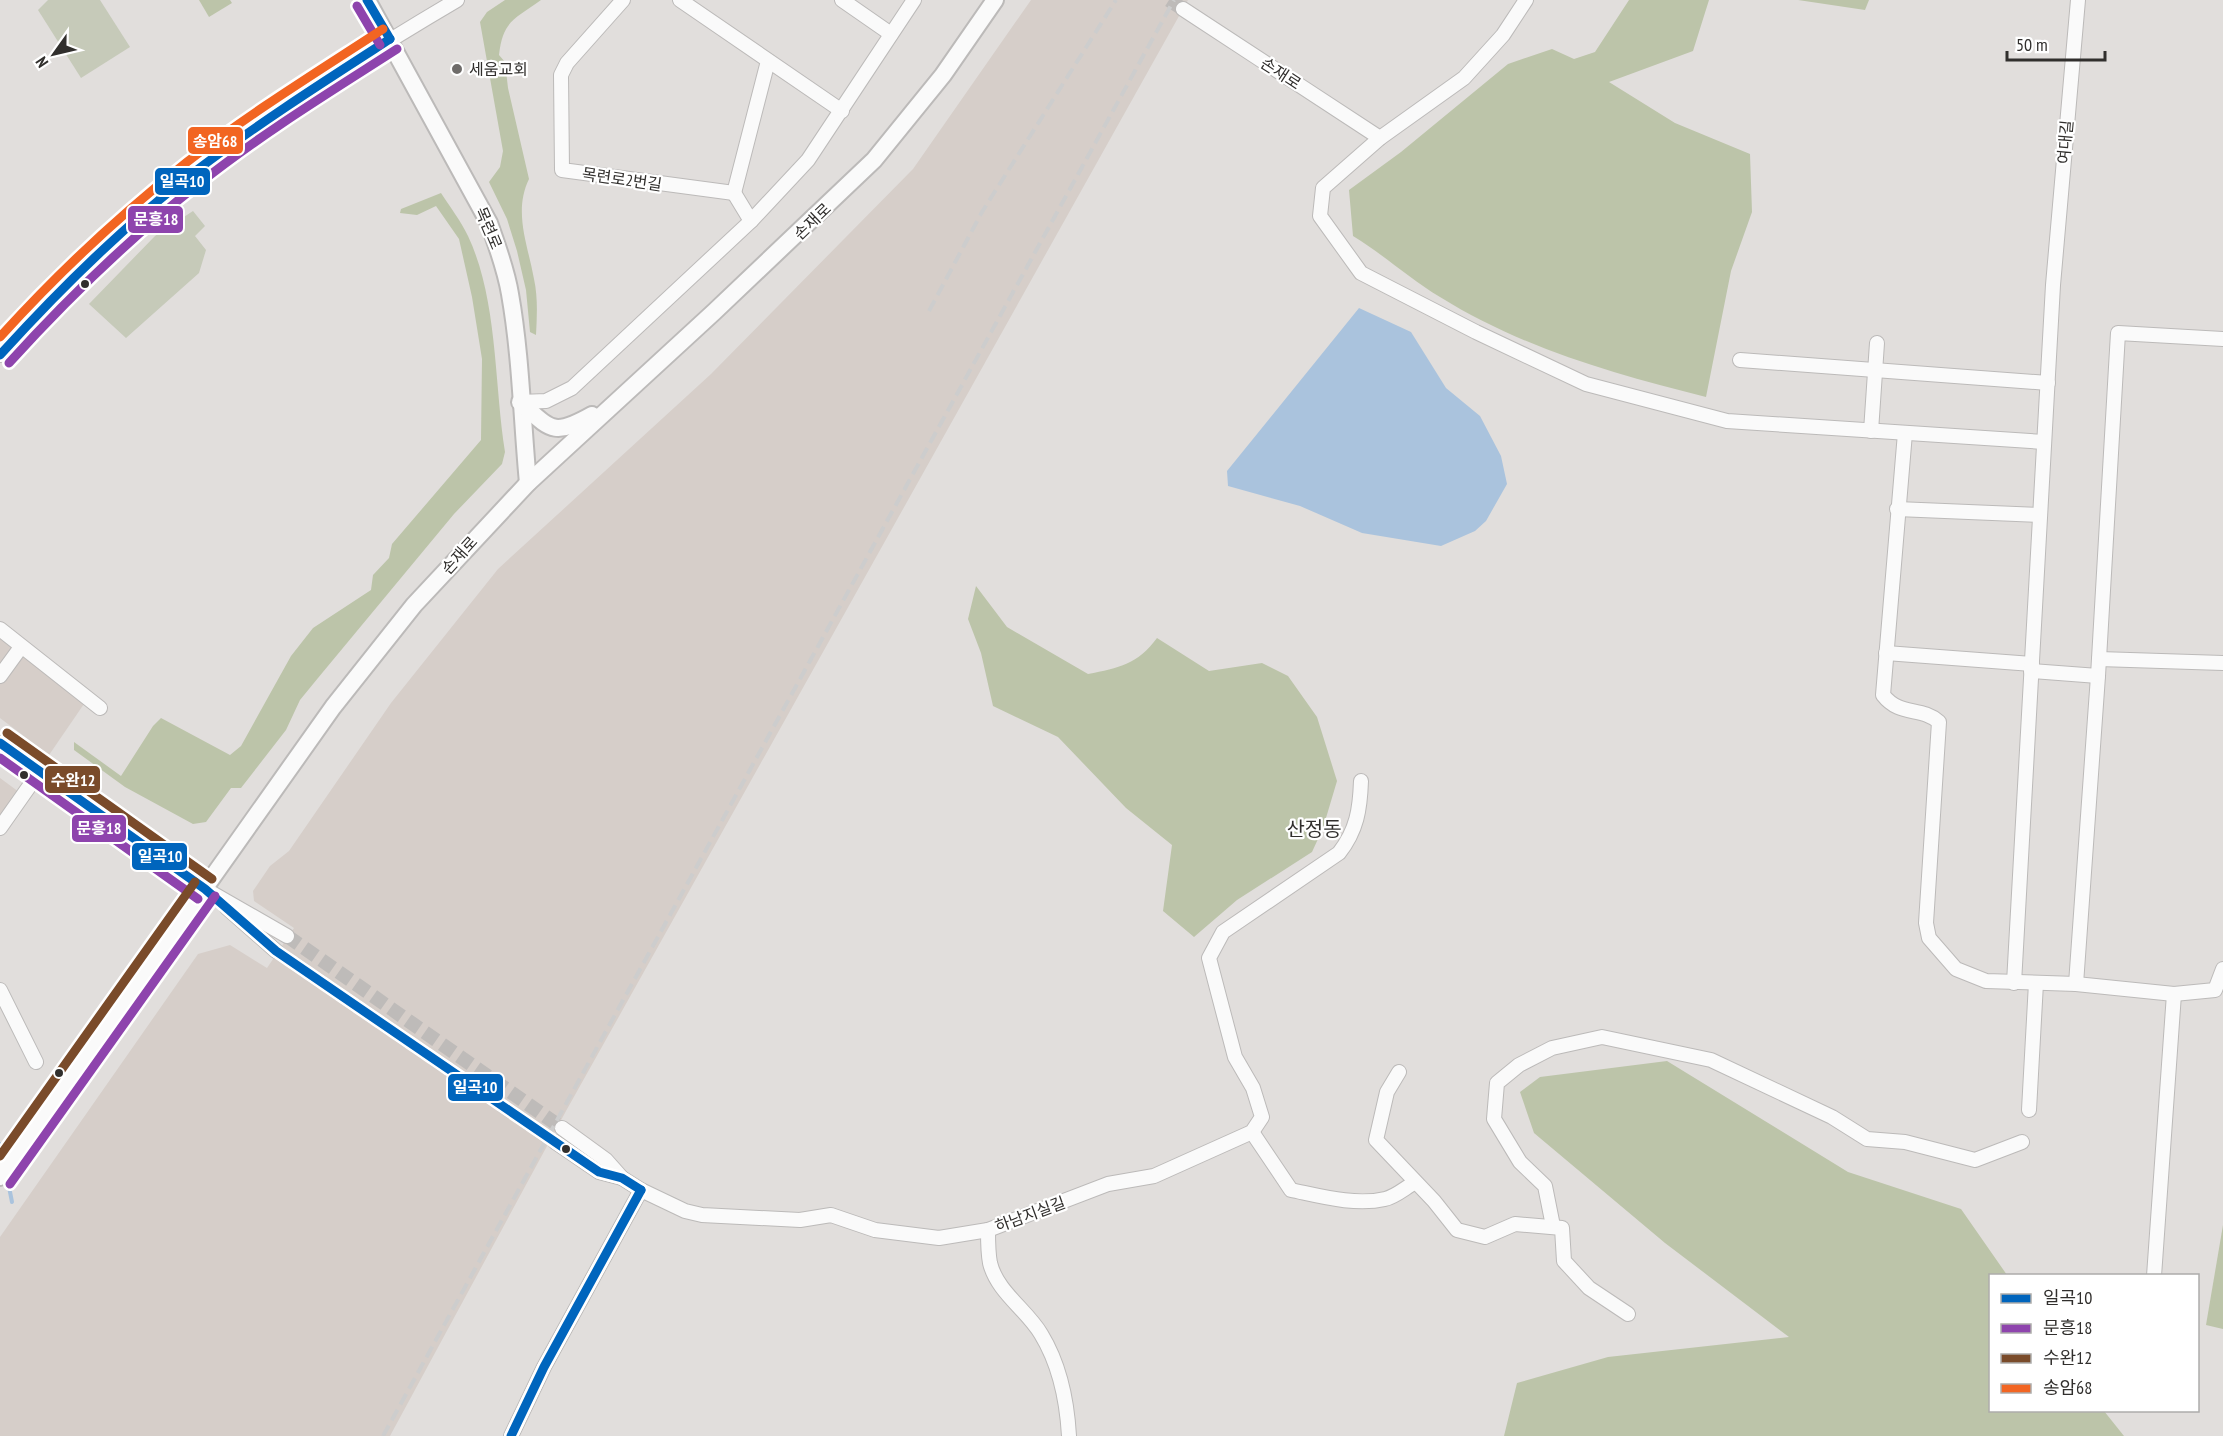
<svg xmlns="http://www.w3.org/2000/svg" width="2223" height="1436" font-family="'PT Sans Narrow','Noto Sans KR',sans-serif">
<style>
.built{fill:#d6cec9}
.green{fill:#c6cab9}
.forest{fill:#bcc4a9}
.water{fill:#aac3dd}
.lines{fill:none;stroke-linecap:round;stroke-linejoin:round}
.stream{stroke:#aac3dd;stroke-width:4}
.minor-tunnel{stroke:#bebbb9;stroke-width:14;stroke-dasharray:14 7;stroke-linecap:butt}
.minor-casing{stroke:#bcbab9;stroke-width:16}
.major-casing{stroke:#bcbab9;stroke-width:20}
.minor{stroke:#fafafa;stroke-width:14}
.major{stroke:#fafafa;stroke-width:16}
.rail{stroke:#cdcdcd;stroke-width:4;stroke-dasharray:12 6;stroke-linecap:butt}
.bus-1-casing{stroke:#fff;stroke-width:14}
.bus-2-casing{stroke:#fff;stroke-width:14}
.bus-3-casing{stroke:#fff;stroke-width:14}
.bus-4-casing{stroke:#fff;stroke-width:14}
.bus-1{stroke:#0065bd;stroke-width:9}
.bus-2{stroke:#8e44ad;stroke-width:9}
.bus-3{stroke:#7a4b2a;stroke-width:9}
.bus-4{stroke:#f26522;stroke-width:9}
.poi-dot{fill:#6f6c6a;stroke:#fff;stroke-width:2}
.bus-dot{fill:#312f2d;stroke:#fff;stroke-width:2}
.labels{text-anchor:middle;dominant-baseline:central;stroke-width:4.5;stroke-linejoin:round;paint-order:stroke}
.poi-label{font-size:16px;fill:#312f2d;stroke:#fff;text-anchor:start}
.street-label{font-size:16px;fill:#312f2d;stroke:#fff}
.quarter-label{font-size:20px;fill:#312f2d;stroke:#fff}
.line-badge{stroke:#fff;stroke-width:2}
.badge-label{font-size:16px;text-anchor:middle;font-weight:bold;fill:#fff}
</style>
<rect width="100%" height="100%" fill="#e1dedc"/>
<g class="built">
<path d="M 1031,0 L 1188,0 L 566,1111 L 390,1436 L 0,1436 L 0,1237 L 198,954 L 230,945 L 267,968 L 294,928 L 254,901 L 253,891 L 270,866 L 289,851 L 391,703 L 498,569 L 711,374 L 913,169 Z"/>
<path d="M 0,634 L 86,701 L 49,755 L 0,718 Z"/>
<path d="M 0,778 L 19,792 L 0,818 Z"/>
</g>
<g class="green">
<path d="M 48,0 L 100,0 L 130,47 L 81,78 L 38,10 Z"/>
<path d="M 193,211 L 205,226 L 195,236 L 206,250 L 199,273 L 126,338 L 89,304 L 155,236 Z"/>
</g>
<g class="forest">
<path d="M 199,0 L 230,0 L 232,3 L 209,17 Z"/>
<path d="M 505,0 L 541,0 C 515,19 503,20 499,55 L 505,62 L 508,88 L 529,179 C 513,212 528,245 534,279 C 538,297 537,316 536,335 L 530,332 L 526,290 L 517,251 L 507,219 L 489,182 L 500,167 L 503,151 L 480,22 L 487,12 Z"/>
<path d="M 1629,0 L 1709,0 L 1693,51 L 1609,82 L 1675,123 L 1750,154 L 1752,212 L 1731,271 L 1706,397 C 1614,374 1522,348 1440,297 C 1410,279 1384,255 1353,236 L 1349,190 L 1401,152 L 1508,64 L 1552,49 L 1574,59 L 1595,52 Z"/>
<path d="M 1798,0 L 1869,0 L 1865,10 Z"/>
<path d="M 441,193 C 450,207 461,221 468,236 C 498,300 494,383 505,452 L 502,464 L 454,514 L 318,678 L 300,700 L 286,730 L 241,788 L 231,788 L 206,822 L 193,824 L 125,787 L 74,750 L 74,742 L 121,776 L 153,726 L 161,718 L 230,755 L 241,746 L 291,656 L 313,628 L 371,590 L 373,575 L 389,558 L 392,544 L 481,440 L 482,359 L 472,297 L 459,239 L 436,206 L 417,215 L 400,213 L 401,209 Z"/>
<path d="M 976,586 L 1007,627 L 1088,674 C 1119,668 1138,664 1157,638 L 1209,671 L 1262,663 L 1288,676 L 1317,717 L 1337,781 L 1323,828 L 1312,852 L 1237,900 L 1194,937 L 1163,911 L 1172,845 L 1126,808 L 1058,737 L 993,706 L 981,653 L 968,619 Z"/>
<path d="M 1667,1061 L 1848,1172 L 1961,1209 L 2007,1275 L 1990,1276 L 1990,1410 L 2104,1411 L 2124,1436 L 1504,1436 L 1517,1383 L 1608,1357 L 1789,1337 L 1665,1243 L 1534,1133 L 1520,1092 L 1540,1077 Z"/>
<path d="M 2223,1225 L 2223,1329 L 2206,1325 Z"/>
</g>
<path class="water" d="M 1359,308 L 1411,332 L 1446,388 L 1480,416 L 1501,456 L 1507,484 L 1486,521 L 1475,531 L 1441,546 L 1362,533 L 1300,506 L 1228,486 L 1227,471 Z"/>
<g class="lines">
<g class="stream">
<path d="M 0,1144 L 4,1163"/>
<path d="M 7,1177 L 12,1202"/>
</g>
<g class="minor-tunnel">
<path d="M 1169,0 L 1183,9"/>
<path d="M 287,936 L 562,1128"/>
<path d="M 276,951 L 555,1142"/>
</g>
<g class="minor-casing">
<g id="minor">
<path d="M 623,0 L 567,63 L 561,75 L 562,170 L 734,193"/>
<path d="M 680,0 L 842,111"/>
<path d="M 842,0 L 891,34"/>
<path d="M 1526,0 L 1503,35 L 1464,78 L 1380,138 L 1323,188 L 1320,216 L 1361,273 L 1476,332 L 1586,384 L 1727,421 L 2044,442"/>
<path d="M 1183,9 L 1380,138"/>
<path d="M 734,193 L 768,61"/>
<path d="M 734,193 L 751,221"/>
<path d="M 0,355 C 130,209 290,98 457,0"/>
<path d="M 1740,360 L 2048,383"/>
<path d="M 520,402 L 546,401 L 572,388 L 751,221 L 808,160 L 914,0"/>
<path d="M 1871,431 L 1877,343"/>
<path d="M 1905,433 L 1883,695 C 1900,717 1921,706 1939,722 L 1926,923 L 1929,938 L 1956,969 L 1986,981 L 2076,984 L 2174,994 L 2215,990 L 2223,969"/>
<path d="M 1897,509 L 2040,515"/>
<path d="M 0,629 L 100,708"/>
<path d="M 1886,653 L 2032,664"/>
<path d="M 2099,659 L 2223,663"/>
<path d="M 2031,671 L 2098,676 L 2118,333 L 2223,339"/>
<path d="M 0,676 L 21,647"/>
<path d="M 0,743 L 205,889 L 287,936"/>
<path d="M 0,828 L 40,771"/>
<path d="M 227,908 L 276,951"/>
<path d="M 2014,983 L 2053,285 L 2078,0"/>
<path d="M 2076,984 L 2098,676"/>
<path d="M 0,990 L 36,1062"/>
<path d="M 1399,1072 L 1387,1092 L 1376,1140 L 1434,1201 L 1457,1230 L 1485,1237 L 1515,1224 L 1562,1228 L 1564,1261 L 1589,1288 L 1628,1314"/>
<path d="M 2029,1110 L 2036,983"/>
<path d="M 562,1128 L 606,1160 L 622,1178 L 641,1190 L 685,1211 L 702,1215 L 800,1220 L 831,1215 L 875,1230 L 939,1238 L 988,1230 L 1108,1184 L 1154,1176 L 1252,1132 L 1262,1117 L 1253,1088 L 1235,1057 L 1209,958 L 1223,932 L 1339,853 C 1357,830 1360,809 1361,781"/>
<path d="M 1252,1132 L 1291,1190 C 1320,1196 1355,1206 1385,1199 C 1395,1197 1405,1188 1414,1183"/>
<path d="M 555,1142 L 599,1172 L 622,1178"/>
<path d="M 1553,1226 L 1545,1186 L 1520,1162 L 1494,1119 L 1497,1083 L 1519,1065 L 1552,1048 L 1602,1037 L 1711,1060 L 1832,1117 L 1867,1139 L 1905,1142 L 1975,1160 L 2022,1142"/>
<path d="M 988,1230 C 988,1241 988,1253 990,1263 C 997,1292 1027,1310 1041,1334 C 1060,1365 1067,1400 1069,1436"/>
<path d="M 2154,1276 L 2174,994"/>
<path d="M 511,1436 L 544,1367 L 641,1190"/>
</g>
</g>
<g class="major-casing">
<g id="major">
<path d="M 367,0 L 489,223 C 497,246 506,269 510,294 C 521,356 522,420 528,483"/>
<path d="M 520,402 C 551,430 553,437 592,415"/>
<path d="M 0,1177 L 333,707 L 414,605 L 528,483 L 714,312 L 874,160 L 943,75 L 995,0"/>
</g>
</g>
<use href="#minor" class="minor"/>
<use href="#major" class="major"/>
<g class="rail">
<path d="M 929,311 L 982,212 L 1116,0"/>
<path d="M 383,1436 L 1174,0"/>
</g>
<g class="bus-1-casing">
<g id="bus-1">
<path d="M 367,0 L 390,39"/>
<path d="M 0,355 C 60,289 125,224 197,170 C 259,123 325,81 390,39"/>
<path d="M 0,743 L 205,889 L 276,951 L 599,1172 L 622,1178 L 641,1190"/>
<path d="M 511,1436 L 544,1367 L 641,1190"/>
</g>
</g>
<g class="bus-2-casing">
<g id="bus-2">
<path d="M 357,6 L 380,45"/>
<path d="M 9,363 C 68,298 132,236 201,182 C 263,133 330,92 397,49"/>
<path d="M 0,758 L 198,899"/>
<path d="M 10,1184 L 215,896"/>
</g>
</g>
<g class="bus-3-casing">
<g id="bus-3">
<path d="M 7,733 L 212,879"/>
<path d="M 0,1156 L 195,882"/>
</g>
</g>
<g class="bus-4-casing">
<path id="bus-4" d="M 0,337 C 57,274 120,215 187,162 C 249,114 317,72 383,29"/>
</g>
<use href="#bus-1" class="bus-1"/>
<use href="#bus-2" class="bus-2"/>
<use href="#bus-3" class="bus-3"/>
<use href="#bus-4" class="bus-4"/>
</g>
<circle class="poi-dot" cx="457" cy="69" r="6"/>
<g class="bus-dot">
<circle cx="85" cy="284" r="5"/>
<circle cx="24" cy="775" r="5"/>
<circle cx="59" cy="1073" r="5"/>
<circle cx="566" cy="1149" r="5"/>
</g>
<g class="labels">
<g class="poi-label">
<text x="469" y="69">세움교회</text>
</g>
<g class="street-label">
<text transform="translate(1281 73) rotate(33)">손재로</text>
<text transform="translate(2065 142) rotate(-85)">여대길</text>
<text transform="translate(622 179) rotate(8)">목련로2번길</text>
<text transform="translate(812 221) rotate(-44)">손재로</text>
<text transform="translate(489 228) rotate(67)">목련로</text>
<text transform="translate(459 555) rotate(-48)">손재로</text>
<text transform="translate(1030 1214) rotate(-20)">하남지실길</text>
</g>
<g class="quarter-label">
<text x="1314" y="829">산정동</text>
</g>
</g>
<g class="line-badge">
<rect x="187" y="126" width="57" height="29" rx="6" fill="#f26522"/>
<rect x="154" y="167" width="57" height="29" rx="6" fill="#0065bd"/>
<rect x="127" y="205" width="57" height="29" rx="6" fill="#8e44ad"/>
<rect x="44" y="765" width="57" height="29" rx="6" fill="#7a4b2a"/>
<rect x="71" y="814" width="56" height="29" rx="6" fill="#8e44ad"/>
<rect x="131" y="842" width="57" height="29" rx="6" fill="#0065bd"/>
<rect x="447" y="1073" width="57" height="29" rx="6" fill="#0065bd"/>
</g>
<g class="badge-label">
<text x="215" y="147">송암68</text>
<text x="182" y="187">일곡10</text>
<text x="156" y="225">문흥18</text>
<text x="73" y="786">수완12</text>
<text x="99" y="834">문흥18</text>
<text x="160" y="862">일곡10</text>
<text x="475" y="1093">일곡10</text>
</g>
<rect x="1989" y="1274" width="210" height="138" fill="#ffffff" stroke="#adacab" stroke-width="1.5"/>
<rect x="2001" y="1294" width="30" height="9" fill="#0065bd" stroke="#adacab" stroke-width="1.5"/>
<text x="2043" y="1304" font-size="18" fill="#312f2d">일곡10</text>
<rect x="2001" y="1324" width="30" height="9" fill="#8e44ad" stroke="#adacab" stroke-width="1.5"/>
<text x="2043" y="1334" font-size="18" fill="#312f2d">문흥18</text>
<rect x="2001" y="1354" width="30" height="9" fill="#7a4b2a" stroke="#adacab" stroke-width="1.5"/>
<text x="2043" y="1364" font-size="18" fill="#312f2d">수완12</text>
<rect x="2001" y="1384" width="30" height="9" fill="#f26522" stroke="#adacab" stroke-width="1.5"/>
<text x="2043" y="1394" font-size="18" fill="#312f2d">송암68</text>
<g transform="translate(54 54) rotate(236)" stroke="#ffffff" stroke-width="4.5" paint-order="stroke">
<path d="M0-4.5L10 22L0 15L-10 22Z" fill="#312f2d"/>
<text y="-9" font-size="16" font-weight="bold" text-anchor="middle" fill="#312f2d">N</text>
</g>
<path d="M2007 51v9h98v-9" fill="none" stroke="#312f2d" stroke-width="3"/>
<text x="2016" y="51" font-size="18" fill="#312f2d" stroke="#ffffff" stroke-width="4.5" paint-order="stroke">50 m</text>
</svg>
